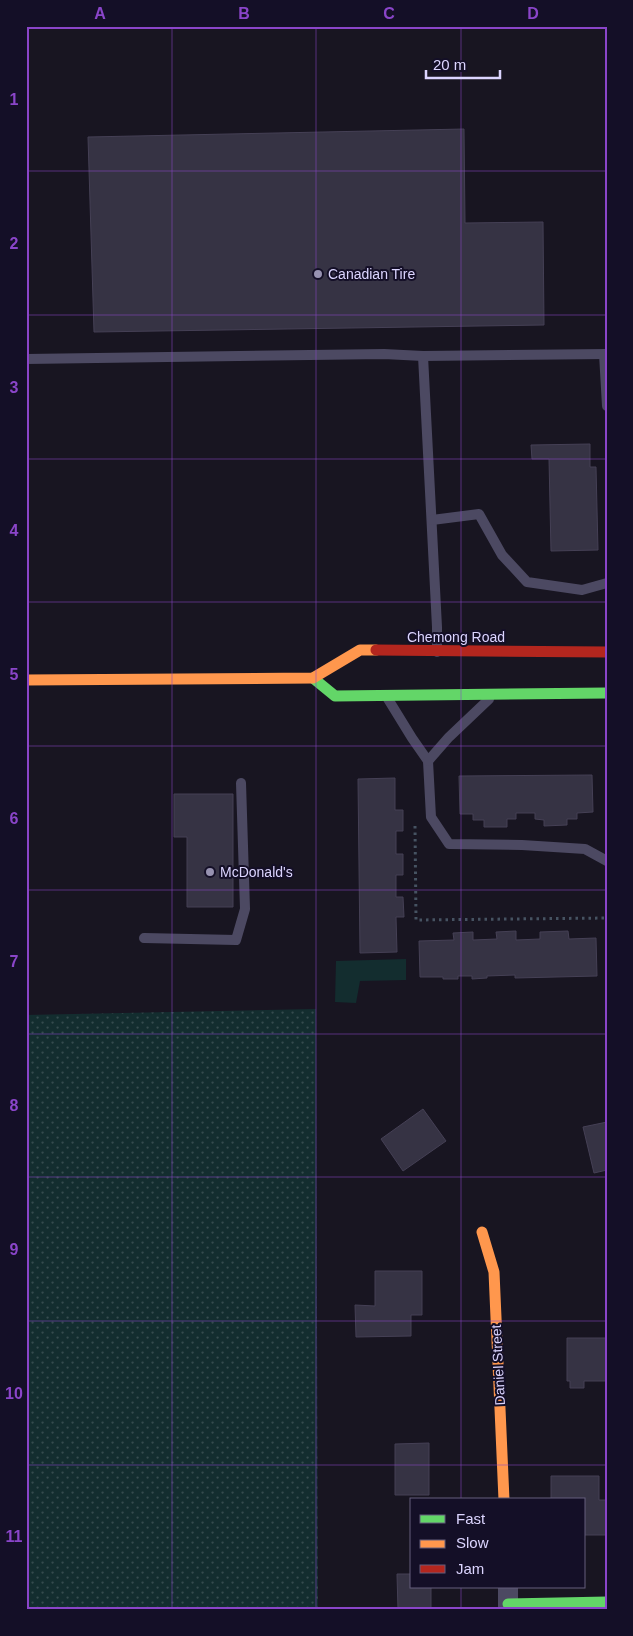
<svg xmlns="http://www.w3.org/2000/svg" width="633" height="1636" font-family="Helvetica,sans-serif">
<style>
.grass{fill:url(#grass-dots)}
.park{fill:#132d2f}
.building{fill:#363344;stroke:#454055}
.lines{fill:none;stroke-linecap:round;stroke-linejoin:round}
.path{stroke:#465362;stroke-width:3;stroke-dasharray:2.5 4;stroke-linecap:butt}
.lane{stroke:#4c4962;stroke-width:10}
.street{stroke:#4c4962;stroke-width:20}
.fast{stroke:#63d668;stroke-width:11}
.slow{stroke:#ff974d;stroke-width:11}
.jam{stroke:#b3261e;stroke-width:11}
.grid{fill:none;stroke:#8a45c9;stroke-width:1;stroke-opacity:0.55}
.poi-dot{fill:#9792b1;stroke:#140f27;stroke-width:2}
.labels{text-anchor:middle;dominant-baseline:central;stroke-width:4;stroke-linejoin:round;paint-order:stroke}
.poi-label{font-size:14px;fill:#dcd5ff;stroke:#140f27;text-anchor:start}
.street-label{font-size:14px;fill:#dcd5ff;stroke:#140f27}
.neatline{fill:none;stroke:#8a45c9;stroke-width:2}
.grid-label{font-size:16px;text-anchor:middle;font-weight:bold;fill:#8a45c9}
</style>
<defs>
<pattern id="grass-dots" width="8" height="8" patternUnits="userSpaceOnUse" patternTransform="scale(1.25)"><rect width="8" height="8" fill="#132d2f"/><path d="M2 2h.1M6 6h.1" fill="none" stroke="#354b4e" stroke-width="1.8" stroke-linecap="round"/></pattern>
</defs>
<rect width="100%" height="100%" fill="#181521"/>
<path class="grass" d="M 316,1009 L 318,1610 L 26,1610 L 26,1015 Z"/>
<path class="park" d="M 406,959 L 406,980 L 360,981 L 356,1003 L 335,1002 L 336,961 Z"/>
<g class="building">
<path d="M 464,129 L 465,223 L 543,222 L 544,325 L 94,332 L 88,137 Z"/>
<path d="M 590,444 L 590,467 L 596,467 L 598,550 L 551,551 L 549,459 L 532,459 L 531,445 Z"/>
<path d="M 592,775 L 593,812 L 577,813 L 577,819 L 567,819 L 567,825 L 544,826 L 544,820 L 535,819 L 535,813 L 516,813 L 516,819 L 507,819 L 507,827 L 484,827 L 484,820 L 473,820 L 473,814 L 460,814 L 459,776 Z"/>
<path d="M 395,778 L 395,810 L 403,810 L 403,831 L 396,831 L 396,854 L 403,854 L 403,875 L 396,875 L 396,897 L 403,897 L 404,917 L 396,917 L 397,952 L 360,953 L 358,779 Z"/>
<path d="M 174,794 L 233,794 L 233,907 L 187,907 L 187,837 L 174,837 Z"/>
<path d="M 516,931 L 516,940 L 540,939 L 540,932 L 568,931 L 569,939 L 596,938 L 597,976 L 515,978 L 515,975 L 487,976 L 487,978 L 472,979 L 472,976 L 458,976 L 458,979 L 443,979 L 443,977 L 420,977 L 419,941 L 454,940 L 453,933 L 473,932 L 473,940 L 497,939 L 496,932 Z"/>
<path d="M 423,1109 L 446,1141 L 403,1171 L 381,1139 Z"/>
<path d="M 607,1122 L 607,1170 L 594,1173 L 583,1127 Z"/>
<path d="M 375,1271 L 422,1271 L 422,1315 L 411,1315 L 411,1336 L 356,1337 L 355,1305 L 375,1306 Z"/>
<path d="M 567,1338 L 607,1338 L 607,1381 L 584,1381 L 584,1388 L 570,1388 L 570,1381 L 567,1381 Z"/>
<path d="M 429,1443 L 429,1495 L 395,1495 L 395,1444 Z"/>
<path d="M 551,1476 L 599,1476 L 599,1500 L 607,1500 L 607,1535 L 584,1535 L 584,1500 L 551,1500 Z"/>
<path d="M 397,1574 L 412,1574 L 412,1587 L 431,1587 L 431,1610 L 398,1610 Z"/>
</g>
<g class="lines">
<path class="path" d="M 415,826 L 416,920 L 607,918"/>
<g class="lane">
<path d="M 604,354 L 607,406"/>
<path d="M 423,356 L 437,627 L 437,652"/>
<path d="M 26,359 L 384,354 L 423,356 L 607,354"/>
<path d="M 432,520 L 479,514 L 502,555 L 527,582 L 582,590 L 607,583"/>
<path d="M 388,699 L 412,738 L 428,761 L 431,817 L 449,844 L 522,845 L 585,849 L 607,861"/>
<path d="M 428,761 L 449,737 L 489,699"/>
<path d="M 144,938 L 236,940 L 245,909 L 241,783"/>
</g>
<path class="street" d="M 508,1587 L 508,1610"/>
<g class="fast">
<path d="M 313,678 L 335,696 L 607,693"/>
<path d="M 508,1604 L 607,1602"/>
</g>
<g class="slow">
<path d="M 26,680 L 313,678 L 360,650 L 376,650"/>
<path d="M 482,1232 L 494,1272 L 504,1500"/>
</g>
<path class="jam" d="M 376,650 L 607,652"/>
</g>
<path class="grid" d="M 172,26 L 172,1610M 316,26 L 316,1610M 461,26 L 461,1500M 26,171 L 607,171M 26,315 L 607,315M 26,459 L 607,459M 26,602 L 607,602M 26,746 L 607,746M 26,890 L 607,890M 26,1034 L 607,1034M 26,1177 L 607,1177M 26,1321 L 607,1321M 26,1465 L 607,1465M 461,1587 L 461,1610"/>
<g class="poi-dot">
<circle cx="318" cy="274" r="5"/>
<circle cx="210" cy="872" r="5"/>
</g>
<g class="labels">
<g class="poi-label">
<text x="328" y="274">Canadian Tire</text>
<text x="220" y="872">McDonald's</text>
</g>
<g class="street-label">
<text x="456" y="637">Chemong Road</text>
<text transform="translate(498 1365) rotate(-93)">Daniel Street</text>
</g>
</g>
<rect width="633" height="1636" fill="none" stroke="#140f27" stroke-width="55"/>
<rect x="410" y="1498" width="175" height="90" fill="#140f27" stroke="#645e7d"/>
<rect x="420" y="1515" width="25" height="8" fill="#63d668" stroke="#645e7d"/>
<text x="456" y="1524" font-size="15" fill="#dcd5ff">Fast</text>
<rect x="420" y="1540" width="25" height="8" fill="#ff974d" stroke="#645e7d"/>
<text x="456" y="1548" font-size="15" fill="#dcd5ff">Slow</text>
<rect x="420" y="1565" width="25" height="8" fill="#b3261e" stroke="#645e7d"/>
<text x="456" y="1574" font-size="15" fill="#dcd5ff">Jam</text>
<path d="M426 70v8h74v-8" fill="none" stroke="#dcd5ff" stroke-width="2.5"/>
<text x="433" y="70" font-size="15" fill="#dcd5ff" stroke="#140f27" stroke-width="4" paint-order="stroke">20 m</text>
<rect x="28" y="28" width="578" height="1580" class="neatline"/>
<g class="grid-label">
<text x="100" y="19">A</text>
<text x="244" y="19">B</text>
<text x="389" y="19">C</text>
<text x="533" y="19">D</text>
<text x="14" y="105">1</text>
<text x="14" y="249">2</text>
<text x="14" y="393">3</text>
<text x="14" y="536">4</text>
<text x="14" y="680">5</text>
<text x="14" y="824">6</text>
<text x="14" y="967">7</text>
<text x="14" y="1111">8</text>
<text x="14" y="1255">9</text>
<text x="14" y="1399">10</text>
<text x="14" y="1542">11</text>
</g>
</svg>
